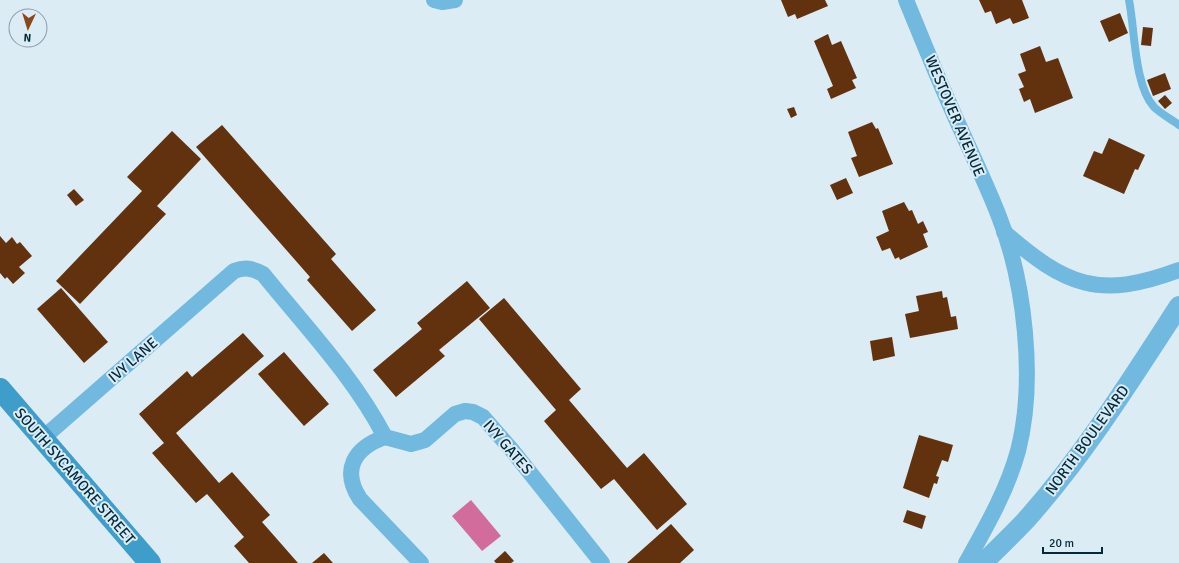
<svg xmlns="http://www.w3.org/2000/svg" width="1179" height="563" font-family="Signika,sans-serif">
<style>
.water{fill:#d26c9c}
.building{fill:#62310e}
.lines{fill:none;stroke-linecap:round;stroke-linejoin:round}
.service{stroke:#71b9de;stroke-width:8}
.minor{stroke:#71b9de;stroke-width:16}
.tertiary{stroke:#71b9de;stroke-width:20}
.secondary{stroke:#3f9dc9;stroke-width:22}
.labels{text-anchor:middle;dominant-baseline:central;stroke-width:4;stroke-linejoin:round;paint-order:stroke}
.street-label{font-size:15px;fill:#022a3b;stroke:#dcecf5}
</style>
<rect width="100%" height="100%" fill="#dcecf5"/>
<path class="water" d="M 471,500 L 501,536 L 482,551 L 452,516 Z"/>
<g class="building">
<path d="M 781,0 L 825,0 L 828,6 L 797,19 L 795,14 L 788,17 Z"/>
<path d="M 979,0 L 1022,0 L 1029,18 L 1013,24 L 1010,18 L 996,24 L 991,11 L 985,13 Z"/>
<path d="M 1120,13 L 1128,33 L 1109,42 L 1100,21 Z"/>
<path d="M 1143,27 L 1153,28 L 1151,46 L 1141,45 Z"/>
<path d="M 828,34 L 832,45 L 841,41 L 857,78 L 852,80 L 856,88 L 831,99 L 827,89 L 833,86 L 814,41 Z"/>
<path d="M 1040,46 L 1046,62 L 1058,58 L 1073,98 L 1035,113 L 1030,99 L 1024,102 L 1019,89 L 1024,87 L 1018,74 L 1026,71 L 1020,54 Z"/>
<path d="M 1165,73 L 1171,89 L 1153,96 L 1147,80 Z"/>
<path d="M 1165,95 L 1172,103 L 1165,109 L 1158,101 Z"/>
<path d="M 794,107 L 797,115 L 791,118 L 787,109 Z"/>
<path d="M 872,122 L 876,129 L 878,128 L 893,164 L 859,177 L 851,158 L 857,156 L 848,132 Z"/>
<path d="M 222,125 L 336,254 L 331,259 L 376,310 L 352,331 L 307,280 L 310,277 L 196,147 Z"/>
<path d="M 172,131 L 201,159 L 157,206 L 166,214 L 80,304 L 56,281 L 142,191 L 127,177 Z"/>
<path d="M 1109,138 L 1145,155 L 1138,170 L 1135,169 L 1124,194 L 1083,176 L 1094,151 L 1102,154 Z"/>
<path d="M 846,178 L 853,193 L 837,200 L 830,185 Z"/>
<path d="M 74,189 L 84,200 L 76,206 L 67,195 Z"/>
<path d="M 904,202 L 909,211 L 912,210 L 918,224 L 923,221 L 928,232 L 923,234 L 928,247 L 900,260 L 899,257 L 895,259 L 890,248 L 882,251 L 876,237 L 889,231 L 882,211 Z"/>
<path d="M 0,236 L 6,243 L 12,237 L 17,244 L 20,242 L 32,256 L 19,267 L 25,273 L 13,284 L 7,277 L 5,279 L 0,273 Z"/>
<path d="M 467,281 L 490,308 L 439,350 L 445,356 L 396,397 L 373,370 L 422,329 L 417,323 Z"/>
<path d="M 61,288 L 108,342 L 84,363 L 37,309 Z"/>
<path d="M 942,291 L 943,298 L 947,297 L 951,317 L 956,316 L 958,329 L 910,338 L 905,314 L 919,311 L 916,296 Z"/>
<path d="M 504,298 L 581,389 L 569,400 L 627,468 L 644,453 L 687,504 L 657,530 L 614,479 L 601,489 L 544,421 L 556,410 L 479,319 Z"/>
<path d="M 243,333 L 264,356 L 176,433 L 219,483 L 232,472 L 270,515 L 262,522 L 298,563 L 249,563 L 234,546 L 244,537 L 207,494 L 196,503 L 152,453 L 164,443 L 139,414 L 187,371 L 192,377 Z"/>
<path d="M 892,337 L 895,356 L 873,361 L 870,341 Z"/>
<path d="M 284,352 L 329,404 L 304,426 L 258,374 Z"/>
<path d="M 919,435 L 953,445 L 948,462 L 942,460 L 936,476 L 939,477 L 937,484 L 934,483 L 929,498 L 903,488 Z"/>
<path d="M 907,510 L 926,516 L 922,529 L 903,522 Z"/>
<path d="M 671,524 L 694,550 L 680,563 L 627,563 Z"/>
<path d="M 505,551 L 514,561 L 511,563 L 496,563 L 494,561 Z"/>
<path d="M 324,553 L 333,563 L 312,563 Z"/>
</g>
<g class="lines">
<path class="service" d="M 1129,0 C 1135,30 1134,85 1154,107 C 1161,114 1171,119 1179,125"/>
<g class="minor">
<path d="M 434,0 L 442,2 L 455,0"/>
<path d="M 906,0 C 920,34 934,69 949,103 C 965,140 983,176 998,214 C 1025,281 1036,381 1018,451 C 1007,491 986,527 966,563"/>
<path d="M 1004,232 C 1066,286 1099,300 1179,270"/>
<path d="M 385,437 C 354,448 341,470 360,499 L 421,563"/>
<path d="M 43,438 L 234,271 C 245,267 252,268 263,274 C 305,326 354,377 385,437 L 411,444 L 425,440 L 455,414 L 465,411 L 473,412 L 483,417 L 511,449 L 602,563"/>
</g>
<path class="tertiary" d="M 983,563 C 997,549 1012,535 1026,520 C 1084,455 1131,380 1179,306"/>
<path class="secondary" d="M 0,389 L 150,563"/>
</g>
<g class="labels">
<g class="street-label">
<text transform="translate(955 116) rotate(67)">WESTOVER AVENUE</text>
<text transform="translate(133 360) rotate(-41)">IVY LANE</text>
<text transform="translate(1087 440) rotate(-54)">NORTH BOULEVARD</text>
<text transform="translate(508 447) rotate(49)">IVY GATES</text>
<text transform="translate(75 476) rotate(49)">SOUTH SYCAMORE STREET</text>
</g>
</g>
<g transform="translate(28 28) rotate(184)"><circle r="19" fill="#dcecf5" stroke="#859eab"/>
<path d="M0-3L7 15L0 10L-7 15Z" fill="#8a4717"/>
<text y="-6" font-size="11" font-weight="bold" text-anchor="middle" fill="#022a3b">N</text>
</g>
<path d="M1043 547v6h59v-6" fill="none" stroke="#022a3b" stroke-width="2"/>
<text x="1049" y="547" font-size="12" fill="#022a3b" stroke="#dcecf5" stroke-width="3" paint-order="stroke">20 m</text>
</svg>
